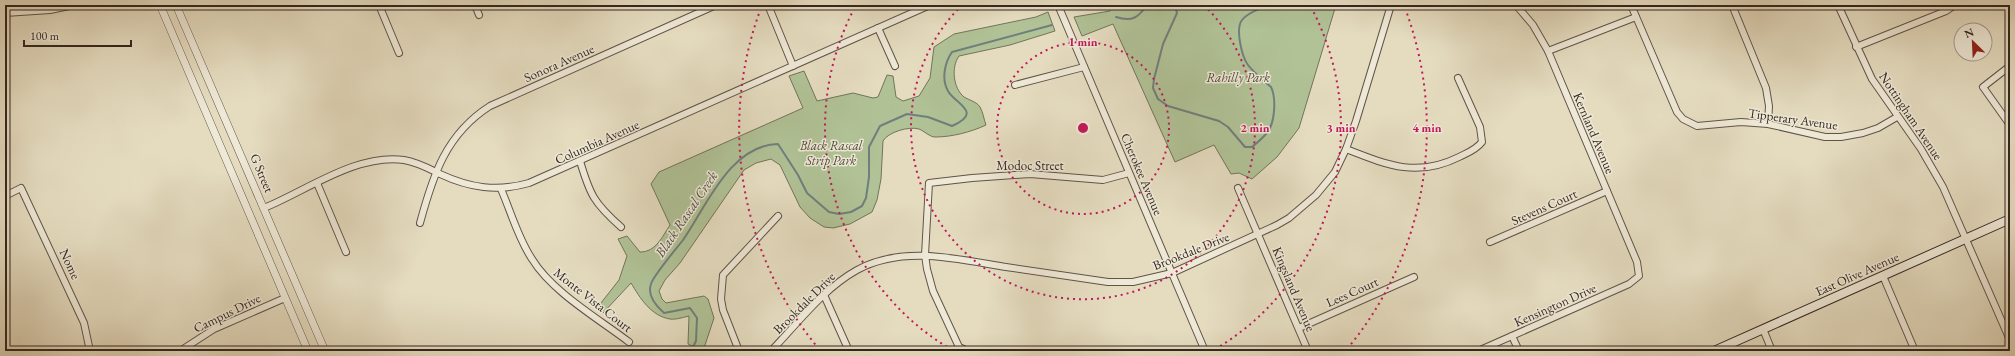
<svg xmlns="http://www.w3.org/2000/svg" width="2015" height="356" font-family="'EB Garamond',serif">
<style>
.green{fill:#b0c296;stroke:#72745b}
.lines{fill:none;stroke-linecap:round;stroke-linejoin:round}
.stream{stroke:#707f7d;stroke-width:2}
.minor-casing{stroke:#605448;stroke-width:8}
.tertiary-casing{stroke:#605448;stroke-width:8}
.secondary-casing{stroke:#332620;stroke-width:10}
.minor{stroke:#eee8d6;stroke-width:6}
.tertiary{stroke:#eee8d6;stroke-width:7}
.secondary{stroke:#eee8d6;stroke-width:8}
.ring{fill:none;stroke:#c2185b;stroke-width:2;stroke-dasharray:2 4}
.labels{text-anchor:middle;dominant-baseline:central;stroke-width:3;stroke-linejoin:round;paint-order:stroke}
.street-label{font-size:13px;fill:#332620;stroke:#eee8d6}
.park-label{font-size:13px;font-style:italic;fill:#524d3e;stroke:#eee8d6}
.water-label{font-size:14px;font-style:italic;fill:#4c4b47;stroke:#eee8d6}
.centre{fill:#c2185b;stroke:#eee8d6;stroke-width:2}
.ring-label{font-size:12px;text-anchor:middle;font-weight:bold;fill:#c2185b;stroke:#eee8d6;stroke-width:3;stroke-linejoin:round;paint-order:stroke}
</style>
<rect width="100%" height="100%" fill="#e5dcc0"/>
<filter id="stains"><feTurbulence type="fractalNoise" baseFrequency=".005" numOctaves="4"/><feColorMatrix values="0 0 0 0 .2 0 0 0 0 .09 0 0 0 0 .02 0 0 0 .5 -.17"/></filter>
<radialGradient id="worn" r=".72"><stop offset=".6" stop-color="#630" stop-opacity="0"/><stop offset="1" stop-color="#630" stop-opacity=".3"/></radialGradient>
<g class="green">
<path d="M 1108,5 L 1336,5 L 1299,128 L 1277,157 L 1252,179 L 1239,173 L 1231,174 L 1214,145 L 1175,162 L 1113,24 L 1082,36 L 1074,17 L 1110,11 Z"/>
<path d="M 1048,12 L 1055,31 L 1010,45 L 959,56 C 951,67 953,88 964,97 C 969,100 977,102 980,107 C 983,112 984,120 986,125 C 971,132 952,137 935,137 C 930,137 924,131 919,129 C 909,126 888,132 883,141 L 881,179 L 877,200 L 872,212 L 850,224 L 833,228 L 824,227 L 810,218 L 800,207 L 780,165 L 771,159 L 756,163 L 744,170 L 680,263 L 665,280 L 659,291 L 662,299 L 666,303 L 704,296 L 708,299 L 714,318 L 703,351 L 688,344 L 689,316 C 684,317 676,320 670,319 C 651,316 640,298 631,283 L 603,313 L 597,308 L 619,280 L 627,256 L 618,239 L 627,236 L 640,252 C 656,252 662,237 670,225 L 651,184 L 659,172 L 803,108 L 789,76 L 804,71 L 817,101 L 853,93 L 873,98 L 878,97 L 887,75 L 893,76 L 896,97 L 903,101 L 919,96 L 930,78 L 934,47 L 954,34 L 1036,17 Z"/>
</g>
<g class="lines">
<g class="stream">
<path d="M 1175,5 L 1177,13 L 1163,44 L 1154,79 L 1153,88 L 1158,99 L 1168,106 L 1219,121 L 1228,127 L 1245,147 L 1252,147 C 1258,142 1267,135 1270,128 C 1275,117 1276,97 1271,87 C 1263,80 1254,73 1248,65 C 1242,57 1235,29 1242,20 C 1248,12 1260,9 1269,5"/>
<path d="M 1116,17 C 1132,22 1138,18 1147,5"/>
<path d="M 691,351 L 696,341 L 697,318 L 690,308 L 664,313 C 656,306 647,295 651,284 C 653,276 676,249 683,240 C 706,207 730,145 778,144 L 798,175 L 807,193 L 829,212 L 839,214 L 851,212 L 862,206 L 866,198 L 869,177 L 869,147 L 880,126 L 907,114 L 928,117 L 952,126 C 984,112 955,104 948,91 C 941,79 945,62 952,52 L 1052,25"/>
</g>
<g class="minor-casing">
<g id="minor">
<path d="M 379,5 L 399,53"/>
<path d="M 475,5 L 479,15"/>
<path d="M 768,5 L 793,66"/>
<path d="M 1058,5 L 1205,351"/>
<path d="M 1631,5 L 1677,112 L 1683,119 L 1697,126 L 1741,122 L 1768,124 L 1825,137 L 1841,137 L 1863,133 L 1878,128 L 1897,117"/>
<path d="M 1732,5 L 1766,88 L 1769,106 L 1768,124"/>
<path d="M 1838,5 L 1872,79 L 1921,149 L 1943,187 L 2010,340"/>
<path d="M 5,13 L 50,10 L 74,5"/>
<path d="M 878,28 L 895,66"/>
<path d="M 1856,47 L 1946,11 L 1955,5"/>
<path d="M 1548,51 L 1636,17"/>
<path d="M 2010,66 L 1983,87 L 2010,125"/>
<path d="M 1015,85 L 1084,67"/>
<path d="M 1346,149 C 1387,165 1417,178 1459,157 C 1467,153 1476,150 1482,142 L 1480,127 L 1458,78"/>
<path d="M 580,161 C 590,195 594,203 621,227"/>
<path d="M 317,183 L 346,252"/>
<path d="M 1238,188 L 1308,351"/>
<path d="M 501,189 C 511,212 518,238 532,259 C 552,292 599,319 629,342"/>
<path d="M 5,196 L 21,188 L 84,323 L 90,351"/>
<path d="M 264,208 C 306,191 357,153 404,160 C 417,162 428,168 440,174 C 470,188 497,192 529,183 L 930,5"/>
<path d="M 420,223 C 433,175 446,134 490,106 L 716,5"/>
<path d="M 1490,242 L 1607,191"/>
<path d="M 1883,276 L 1915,351"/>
<path d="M 824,295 L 849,351"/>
<path d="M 1299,328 L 1414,277"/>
<path d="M 1763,329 L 1772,351"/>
<path d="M 1512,336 L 1519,351"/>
<path d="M 180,351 L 214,329 L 285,298"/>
<path d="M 739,351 L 723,310 L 721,299 L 723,275 L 778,216"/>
<path d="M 771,351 C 798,323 823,289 857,270 C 903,245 957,259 1006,267 C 1040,272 1074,277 1108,282 L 1133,282 L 1172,273 L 1277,225 L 1289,218 L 1316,195 L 1335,172 L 1346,149 L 1356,121 L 1391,5"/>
<path d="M 968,351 L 959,347 L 933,291 L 927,269 L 925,255 L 929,183 L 972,178 L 1030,174 L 1103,180 L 1129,173"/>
<path d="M 1478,351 L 1629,284 L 1639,276 L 1637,262 L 1548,51 L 1533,25 L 1516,5"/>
</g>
</g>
<g class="tertiary-casing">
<g id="tertiary">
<path d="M 160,5 L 308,351"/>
<path d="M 176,5 L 325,351"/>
</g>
</g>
<g class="secondary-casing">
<path id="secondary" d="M 1714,351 L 2010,219"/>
</g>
<use href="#minor" class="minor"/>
<use href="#tertiary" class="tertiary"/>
<use href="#secondary" class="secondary"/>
</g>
<g class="ring">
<circle cx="1083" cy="128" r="86"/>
<path d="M1204 5A172 172 0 1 1 962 5"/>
<path d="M952 350A258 258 0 0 1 855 7M1311 7A258 258 0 0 1 1214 350"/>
<path d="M819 349A344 344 0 0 1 761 8M1405 8A344 344 0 0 1 1347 349"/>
</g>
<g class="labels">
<g class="street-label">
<text transform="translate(559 63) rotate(-24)">Sonora Avenue</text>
<text transform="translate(1911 116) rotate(56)">Nottingham Avenue</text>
<text transform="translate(1793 119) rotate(8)">Tipperary Avenue</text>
<text transform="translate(1594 133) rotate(67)">Kernland Avenue</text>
<text transform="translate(597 142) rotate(-24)">Columbia Avenue</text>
<text x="1030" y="165">Modoc Street</text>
<text transform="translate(262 173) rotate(67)">G Street</text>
<text transform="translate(1142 174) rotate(67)">Cherokee Avenue</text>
<text transform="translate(1544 207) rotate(-24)">Stevens Court</text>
<text transform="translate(1191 251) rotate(-22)">Brookdale Drive</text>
<text transform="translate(70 264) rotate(65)">Nome</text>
<text transform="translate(1857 274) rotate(-24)">East Olive Avenue</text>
<text transform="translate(1294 289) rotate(67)">Kingsland Avenue</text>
<text transform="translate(1352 292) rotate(-24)">Lees Court</text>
<text transform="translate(593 300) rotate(38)">Monte Vista Court</text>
<text transform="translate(804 303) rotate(-45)">Brookdale Drive</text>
<text transform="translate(1555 305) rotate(-24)">Kensington Drive</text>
<text transform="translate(227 313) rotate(-26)">Campus Drive</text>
</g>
<g class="park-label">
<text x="1238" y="77">Rahilly Park</text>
<text x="831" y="145">Black Rascal<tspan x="831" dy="15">Strip Park</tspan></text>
</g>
<g class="water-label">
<text transform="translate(686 214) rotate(-56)">Black Rascal Creek</text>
</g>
</g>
<circle cx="1083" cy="128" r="6" class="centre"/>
<g class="ring-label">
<text x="1083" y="46">1 min</text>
<text x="1255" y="132">2 min</text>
<text x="1341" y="132">3 min</text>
<text x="1427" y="132">4 min</text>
</g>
<rect width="2015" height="356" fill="none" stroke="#e5dcc0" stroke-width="20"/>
<rect x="6" y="6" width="2003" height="344" fill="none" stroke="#332620" stroke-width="2"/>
<rect x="10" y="10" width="1995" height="336" fill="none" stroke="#332620"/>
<g transform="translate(1973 42) rotate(336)"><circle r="19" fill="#eee8d6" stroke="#a39a8d"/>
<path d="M0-3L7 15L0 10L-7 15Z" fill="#8f2418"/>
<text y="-6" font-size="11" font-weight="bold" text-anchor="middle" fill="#332620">N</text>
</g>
<path d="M24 40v6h107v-6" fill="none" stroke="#332620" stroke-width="2"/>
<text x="30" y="40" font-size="12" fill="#332620" stroke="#eee8d6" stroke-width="3" paint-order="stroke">100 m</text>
<rect width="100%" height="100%" filter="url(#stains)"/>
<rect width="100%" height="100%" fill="url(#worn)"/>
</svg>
